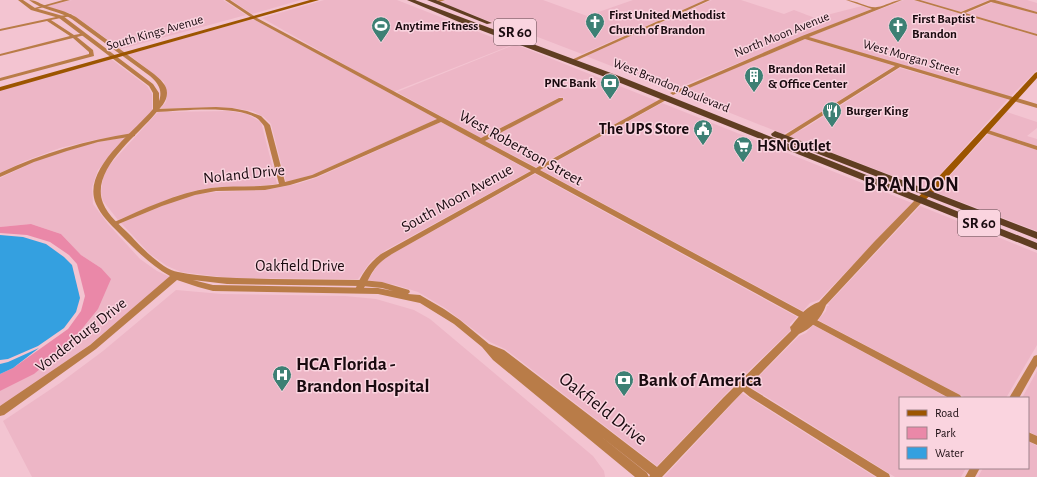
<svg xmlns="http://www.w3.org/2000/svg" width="1037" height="477" font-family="'Alegreya Sans',sans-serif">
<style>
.built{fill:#edb6c6}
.green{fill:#ea88a8}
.water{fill:#34a0e0}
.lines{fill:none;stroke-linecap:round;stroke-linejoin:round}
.minor{fill:#b97c48;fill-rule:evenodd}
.tertiary{fill:#b97c48;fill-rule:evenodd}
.secondary{fill:#9c5500;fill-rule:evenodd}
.trunk{fill:#603e22;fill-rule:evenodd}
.labels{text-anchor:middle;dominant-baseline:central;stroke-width:3;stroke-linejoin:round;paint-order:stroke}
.far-poi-label{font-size:13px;font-weight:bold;fill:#190a0f;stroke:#fad4df;text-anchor:start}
.far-street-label{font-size:13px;fill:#190a0f;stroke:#fad4df}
.shield{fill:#fad4df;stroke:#5c474d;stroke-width:1}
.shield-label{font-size:15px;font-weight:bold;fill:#190a0f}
.poi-label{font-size:16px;font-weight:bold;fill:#190a0f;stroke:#fad4df;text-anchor:end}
.street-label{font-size:16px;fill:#190a0f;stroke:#fad4df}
.near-poi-label{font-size:19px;font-weight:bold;fill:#190a0f;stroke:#fad4df;text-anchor:start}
.near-street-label{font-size:19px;fill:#190a0f;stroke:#fad4df}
.district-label{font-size:20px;font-weight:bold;letter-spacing:1px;fill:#190a0f;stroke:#fad4df}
</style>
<rect width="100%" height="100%" fill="#f3c4d1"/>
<g class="built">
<path d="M 72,0 L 223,0 L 246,15 L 121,49 L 72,14 L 45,6 Z"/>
<path d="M 231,0 L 301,0 L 252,14 Z"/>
<path d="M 324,0 L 397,0 L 512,45 L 393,92 L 262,18 Z"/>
<path d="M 447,0 L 543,0 L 587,16 L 633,0 L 705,0 L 582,54 L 522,31 L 486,20 L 441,2 Z"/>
<path d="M 712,0 L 741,0 L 784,14 L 794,10 L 815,18 L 862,6 L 871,9 L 672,90 L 586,56 Z"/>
<path d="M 904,0 L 913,0 L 1037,36 L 1037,70 L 1010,97 L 808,37 Z"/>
<path d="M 919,0 L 989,0 L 960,12 Z"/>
<path d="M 998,0 L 1027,0 L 1037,3 L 1037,12 L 996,1 Z"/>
<path d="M 993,2 L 1037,14 L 1037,34 L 965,14 Z"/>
<path d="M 253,19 L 437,119 L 312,175 L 286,182 L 271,124 L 264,117 L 252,111 L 233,108 L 161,108 L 166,102 L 167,93 L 164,82 L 128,54 Z"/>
<path d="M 500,39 L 522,47 L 657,101 L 536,167 L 485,141 L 565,98 L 560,97 L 481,138 L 397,92 L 514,45 Z"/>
<path d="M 805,39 L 894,66 L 797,127 L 783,134 L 678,92 Z"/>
<path d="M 111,59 L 147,86 L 152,94 L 152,111 L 131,134 L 94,140 L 60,148 L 25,161 L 0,173 L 0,90 Z"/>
<path d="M 900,68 L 1008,99 L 927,189 L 789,136 L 805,128 Z"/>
<path d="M 1016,101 L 1007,112 L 1037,122 L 1037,128 L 1027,136 L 1037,139 L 1037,146 L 990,131 Z"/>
<path d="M 662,103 L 912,203 L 819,300 L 810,303 L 803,311 L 541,170 Z"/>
<path d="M 229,111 L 247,114 L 261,122 L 277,184 L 250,187 L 218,187 L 198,190 L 176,196 L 118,220 L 103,201 L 101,193 L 103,177 L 107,168 L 115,159 L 158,112 Z"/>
<path d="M 441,122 L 530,171 L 386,250 L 371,261 L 358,279 L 230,278 L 181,272 L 167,266 L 150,254 L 121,223 L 179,199 L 198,194 L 216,192 L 265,190 L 297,184 L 316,178 Z"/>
<path d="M 988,134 L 1037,150 L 1037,231 L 935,192 Z"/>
<path d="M 127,137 L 98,170 L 92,187 L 93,204 L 108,224 L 140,259 L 157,271 L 170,277 L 88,346 L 0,408 L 0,391 L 34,374 L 68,346 L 101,268 L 81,255 L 61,234 L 31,224 L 0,227 L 0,178 L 45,157 L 93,143 Z"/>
<path d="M 535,174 L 797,317 L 790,324 L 790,331 L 739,380 L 657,466 L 505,349 L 490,342 L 445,308 L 418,292 L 396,285 L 368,280 L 379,263 L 392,254 Z"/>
<path d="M 920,206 L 1037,253 L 1037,345 L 1006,398 L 966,398 L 818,320 L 826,311 L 827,306 L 829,306 L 828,304 Z"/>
<path d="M 176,290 L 222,294 L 345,296 L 376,299 L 414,310 L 430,319 L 593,456 L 604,471 L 605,477 L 32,477 L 3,421 L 60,383 L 103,351 Z"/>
<path d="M 813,325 L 948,398 L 900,398 L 900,468 L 966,468 L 961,477 L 895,477 L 749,386 L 799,336 L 806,333 Z"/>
<path d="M 1037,371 L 1037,436 L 1028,431 L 1028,398 L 1022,398 Z"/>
<path d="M 742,393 L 875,477 L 664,477 Z"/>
<path d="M 1028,441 L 1037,446 L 1037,477 L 978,477 L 983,468 L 1028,468 Z"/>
</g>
<path class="green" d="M 31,224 L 61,234 L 81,255 L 101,268 L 111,279 L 98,309 L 68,346 L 34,374 L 0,391 L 0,374 L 13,368 L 68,329 L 81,311 L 85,296 L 77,264 L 69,255 L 50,242 L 27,235 L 0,233 L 0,227 Z"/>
<g class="water">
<path d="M 0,235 L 23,237 L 46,244 L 64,257 L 72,265 L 80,298 L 76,312 L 64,328 L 38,346 L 8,359 L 0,360 Z"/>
<path d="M 39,348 L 13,368 L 0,374 L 0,364 L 8,362 Z"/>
</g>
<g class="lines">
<g class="minor">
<path d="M 63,0 L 70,0 L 33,10 L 31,9 Z"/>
<path d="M 225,0 L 230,0 L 257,18 L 481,138 L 559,98 L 563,98 L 563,100 L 485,141 L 536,168 L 664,97 L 668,97 L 668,99 L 540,170 L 807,314 L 808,316 L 807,318 L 801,318 L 535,173 L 392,254 C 373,266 372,273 362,292 L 356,292 L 355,290 C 361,275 368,264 381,254 L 531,171 L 441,122 L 316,177 L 290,185 L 265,190 L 216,191 L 195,195 L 162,206 L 116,225 L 112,225 L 111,224 L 112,223 C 144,209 176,193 211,188 C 233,185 256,188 279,184 L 264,126 C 262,123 260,121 258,119 C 237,104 181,111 156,112 L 154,111 L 154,109 L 216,107 L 232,108 L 247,111 L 261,116 L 270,125 L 285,182 L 312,175 L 437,119 L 255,20 Z"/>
<path d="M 439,0 L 445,0 L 436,3 L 434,2 Z"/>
<path d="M 705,0 L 710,0 L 573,62 L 569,61 Z"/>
<path d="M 846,0 C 856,0 870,9 877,7 C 886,6 893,0 902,0 L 809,37 L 1037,104 L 1037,108 L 900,67 L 779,143 L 775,143 L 775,141 L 895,66 L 805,39 L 675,94 L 673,95 L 670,93 L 802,36 L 872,9 Z"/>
<path d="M 914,0 L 920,0 L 961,12 L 990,0 L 995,0 L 1037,12 L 1037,14 L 991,2 L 965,13 L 1037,34 L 1037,36 Z"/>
<path d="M 70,14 L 72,15 L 71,16 L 51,20 L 74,35 L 85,33 L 85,35 L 77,37 L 93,50 L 94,56 L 0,81 L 0,78 L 89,54 L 89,52 L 73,38 L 0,56 L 0,54 L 70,36 L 47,21 L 0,31 L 0,29 Z"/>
<path d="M 985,129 L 1037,146 L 1037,150 L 983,132 L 982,131 Z"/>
<path d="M 133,133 L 135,134 L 135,136 L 98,142 L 67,151 L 34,162 L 0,177 L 0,173 C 43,153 86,140 133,133 Z"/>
<path d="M 811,317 L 960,395 L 962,398 L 949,398 L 808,322 L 807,320 L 808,318 Z"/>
<path d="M 1037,355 L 1037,366 L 1019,398 L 1009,398 L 1034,356 Z"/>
<path d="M 742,383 L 889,474 L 890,477 L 877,477 L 750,397 L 739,388 L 738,386 L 739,384 Z"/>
<path d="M 1028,432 L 1037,436 L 1037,445 L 1028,441 Z"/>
<path d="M 970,468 L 980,468 L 975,477 L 965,477 Z"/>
</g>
<path class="tertiary" d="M 18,0 L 23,0 L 35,8 L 63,16 L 153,84 L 159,93 L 159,101 C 163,90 158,83 150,76 L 72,19 C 59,11 41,10 29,0 C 35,0 39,3 44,5 C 55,9 66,11 76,17 L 154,74 C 160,79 167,85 167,93 C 167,102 160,108 155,114 C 137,136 90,170 103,203 C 108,216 121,226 130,235 C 140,246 163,270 178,272 C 208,278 240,278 271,279 C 301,279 332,280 362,280 L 382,282 L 409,290 L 410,292 L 408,294 L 420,295 L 444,309 L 460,320 L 489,344 L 504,350 L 657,467 L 724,397 L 791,331 L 790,327 L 792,325 C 800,315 807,306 819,302 L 874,242 L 917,198 L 923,198 L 924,200 L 826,305 C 822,318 811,329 799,334 L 732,403 L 662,477 L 649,477 L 650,475 L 599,435 L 647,473 L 649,477 L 635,477 L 493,360 L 482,347 L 454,324 L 420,303 L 378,294 L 213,291 L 198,287 L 177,280 L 96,349 L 4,415 L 0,416 L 0,406 L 90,345 L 170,276 C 150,265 135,249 119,233 C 110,224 101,215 96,204 C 81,170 134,132 153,109 L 153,93 L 149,86 L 59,18 L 31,10 ZM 193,280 L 227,284 L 362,286 L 382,288 L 393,291 L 378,288 L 213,285 Z"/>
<g class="secondary">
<path d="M 310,0 L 319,0 L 0,91 L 0,87 Z"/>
<path d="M 1037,72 L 1037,78 L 936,190 L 923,202 L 917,202 L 915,200 L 917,198 L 930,186 L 1035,73 Z"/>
</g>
<g class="trunk">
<path d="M 407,0 L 415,0 L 619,76 L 1037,243 L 1037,250 L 613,80 L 459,22 Z"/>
<path d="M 427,0 L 436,0 L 492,23 L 487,24 Z"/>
<path d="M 775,131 L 1037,232 L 1037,239 L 772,136 L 771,134 Z"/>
</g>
</g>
<defs>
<g id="church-pin" transform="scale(1)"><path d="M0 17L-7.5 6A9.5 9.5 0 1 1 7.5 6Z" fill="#3d8074" stroke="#fad4df"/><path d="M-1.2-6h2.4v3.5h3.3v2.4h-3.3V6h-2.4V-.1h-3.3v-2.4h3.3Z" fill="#fff"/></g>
<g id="stadium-pin" transform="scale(1)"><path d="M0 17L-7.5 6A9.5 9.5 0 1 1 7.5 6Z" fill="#3d8074" stroke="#fad4df"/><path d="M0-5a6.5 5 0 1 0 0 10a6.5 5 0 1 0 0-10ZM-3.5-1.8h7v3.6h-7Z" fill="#fff"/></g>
<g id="building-pin" transform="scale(1)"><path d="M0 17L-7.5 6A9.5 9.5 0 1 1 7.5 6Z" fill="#3d8074" stroke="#fad4df"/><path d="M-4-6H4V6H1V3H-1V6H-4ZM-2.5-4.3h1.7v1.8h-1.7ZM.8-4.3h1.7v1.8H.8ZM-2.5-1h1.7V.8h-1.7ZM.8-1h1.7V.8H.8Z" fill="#fff"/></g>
<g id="bank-pin" transform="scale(1)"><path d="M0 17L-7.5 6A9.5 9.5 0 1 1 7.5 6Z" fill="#3d8074" stroke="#fad4df"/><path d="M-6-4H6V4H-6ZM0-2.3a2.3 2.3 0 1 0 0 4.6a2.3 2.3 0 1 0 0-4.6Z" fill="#fff"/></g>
<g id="restaurant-pin" transform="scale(1)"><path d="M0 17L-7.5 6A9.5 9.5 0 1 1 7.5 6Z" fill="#3d8074" stroke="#fad4df"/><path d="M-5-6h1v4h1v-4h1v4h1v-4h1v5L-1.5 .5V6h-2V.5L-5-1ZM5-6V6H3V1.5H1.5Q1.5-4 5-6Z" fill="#fff"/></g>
<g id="civic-pin" transform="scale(1)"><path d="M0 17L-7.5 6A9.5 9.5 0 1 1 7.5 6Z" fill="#3d8074" stroke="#fad4df"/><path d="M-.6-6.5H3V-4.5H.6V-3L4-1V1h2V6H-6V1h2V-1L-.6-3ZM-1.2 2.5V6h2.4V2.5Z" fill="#fff"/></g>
<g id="supermarket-pin" transform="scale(1)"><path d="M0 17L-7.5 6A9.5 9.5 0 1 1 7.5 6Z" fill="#3d8074" stroke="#fad4df"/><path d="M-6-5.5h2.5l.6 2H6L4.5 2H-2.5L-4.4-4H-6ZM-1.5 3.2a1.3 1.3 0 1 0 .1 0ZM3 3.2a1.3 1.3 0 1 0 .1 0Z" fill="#fff"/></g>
<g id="hospital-pin" transform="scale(1)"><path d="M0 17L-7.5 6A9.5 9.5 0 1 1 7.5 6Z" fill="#3d8074" stroke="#fad4df"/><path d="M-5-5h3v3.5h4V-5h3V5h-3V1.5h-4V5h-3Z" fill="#fff"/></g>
</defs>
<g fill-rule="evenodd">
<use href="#church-pin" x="595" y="22"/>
<use href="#stadium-pin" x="381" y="26"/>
<use href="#church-pin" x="898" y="26"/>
<use href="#building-pin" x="754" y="76"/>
<use href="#bank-pin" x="610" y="83"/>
<use href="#restaurant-pin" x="832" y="111"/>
<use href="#civic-pin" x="703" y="129"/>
<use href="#supermarket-pin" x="743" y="146"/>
<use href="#hospital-pin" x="282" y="375"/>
<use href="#bank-pin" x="624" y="380"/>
</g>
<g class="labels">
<g class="far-poi-label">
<text x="609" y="15">First United Methodist<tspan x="609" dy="15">Church of Brandon</tspan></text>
<text x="912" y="19">First Baptist<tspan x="912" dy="15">Brandon</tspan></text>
<text x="395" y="26">Anytime Fitness</text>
<text x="768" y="69">Brandon Retail<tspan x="768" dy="15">&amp; Office Center</tspan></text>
<text x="596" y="83" text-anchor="end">PNC Bank</text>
<text x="846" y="111">Burger King</text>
</g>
<g class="far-street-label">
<text transform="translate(155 33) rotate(-16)">South Kings Avenue</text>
<text transform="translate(782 35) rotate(-22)">North Moon Avenue</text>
<text transform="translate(911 58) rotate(16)">West Morgan Street</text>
<text transform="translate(671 86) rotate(22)">West Brandon Boulevard</text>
</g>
<g class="shield">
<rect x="494" y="19" width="42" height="26" rx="3"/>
<rect x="958" y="210" width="42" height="26" rx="3"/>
</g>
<g class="shield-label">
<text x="515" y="32">SR 60</text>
<text x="979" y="223">SR 60</text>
</g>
<g class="poi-label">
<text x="689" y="129">The UPS Store</text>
<text x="757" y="146" text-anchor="start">HSN Outlet</text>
</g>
<g class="street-label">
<text transform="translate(521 148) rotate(29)">West Robertson Street</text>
<text transform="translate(244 174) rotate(-6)">Noland Drive</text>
<text transform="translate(457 198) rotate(-29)">South Moon Avenue</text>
<text x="300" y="266">Oakfield Drive</text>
<text transform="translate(81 335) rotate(-38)">Vonderburg Drive</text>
</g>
<g class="near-poi-label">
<text x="296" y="364">HCA Florida -<tspan x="296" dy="22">Brandon Hospital</tspan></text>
<text x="638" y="380">Bank of America</text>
</g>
<g class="near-street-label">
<text transform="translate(603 409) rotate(38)">Oakfield Drive</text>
</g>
<g class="district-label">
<text x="912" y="185">BRANDON</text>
</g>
</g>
<rect x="899" y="397" width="130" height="72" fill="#fad4df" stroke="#a0838c"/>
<rect x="907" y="410" width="20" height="6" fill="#9c5500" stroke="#a0838c"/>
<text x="935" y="417" font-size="12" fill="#190a0f">Road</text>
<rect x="907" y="427" width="20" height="12" fill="#ea88a8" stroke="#a0838c"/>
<text x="935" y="437" font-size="12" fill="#190a0f">Park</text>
<rect x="907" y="447" width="20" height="12" fill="#34a0e0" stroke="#a0838c"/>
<text x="935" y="457" font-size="12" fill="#190a0f">Water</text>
</svg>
